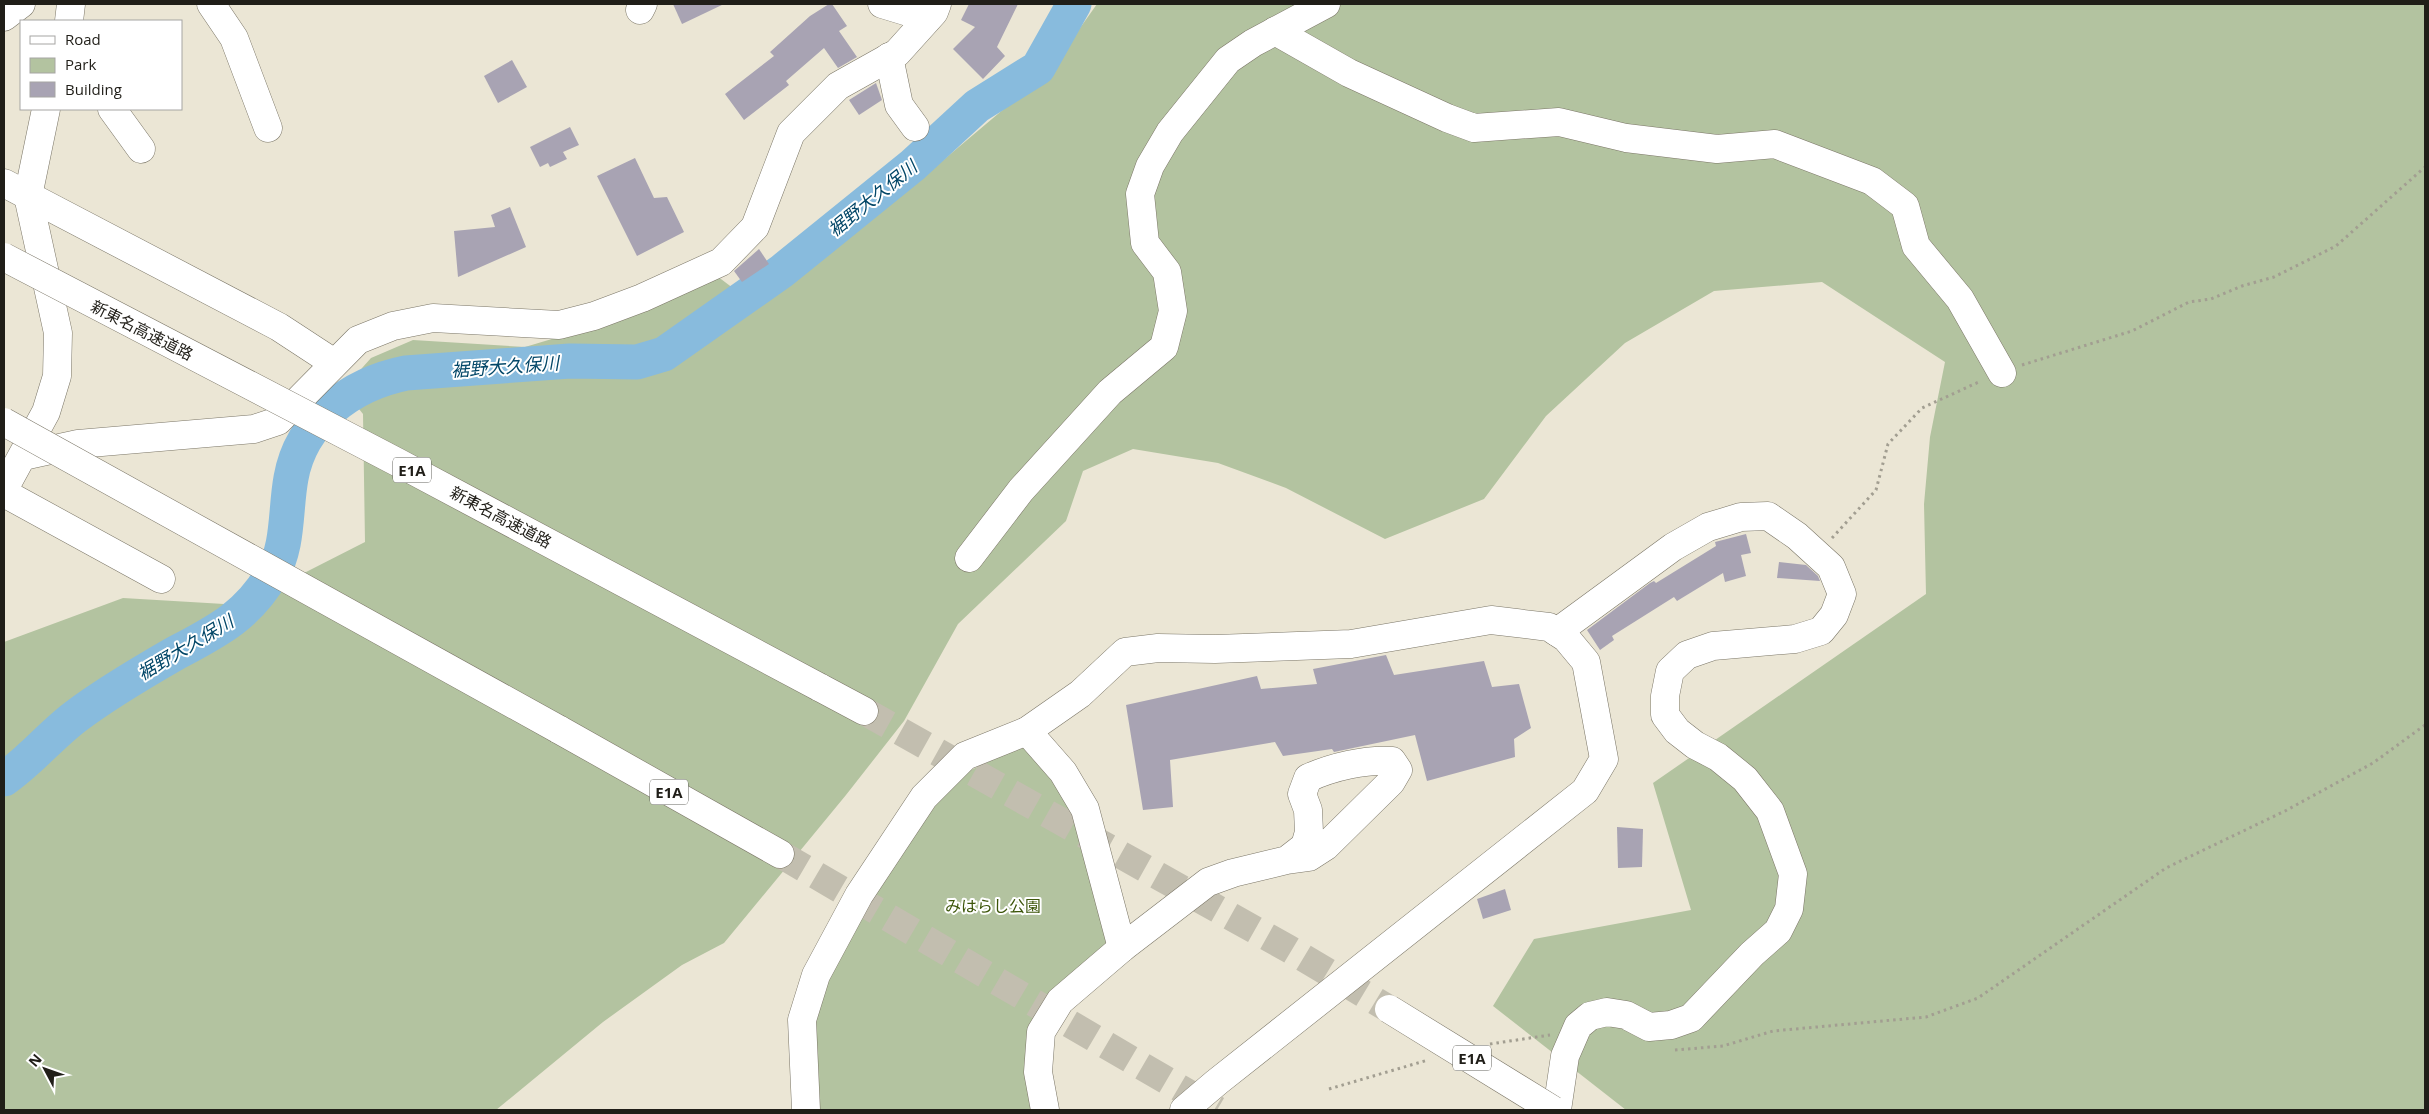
<svg xmlns="http://www.w3.org/2000/svg" width="2429" height="1114" font-family="'Open Sans','Noto Sans JP',sans-serif">
<style>
.green{fill:#b3c3a0}
.lines{fill:none;stroke-linecap:round;stroke-linejoin:round}
.river{stroke:#8bd;stroke-width:35}
.building{fill:#a8a3b3}
.highway-tunnel{stroke:#c2beaf;stroke-width:28;stroke-dasharray:28 14;stroke-linecap:butt}
.minor-casing{stroke:#7b7667;stroke-width:29}
.highway-casing{stroke:#7b7667;stroke-width:29}
.path{stroke:#a29e91;stroke-width:3;stroke-dasharray:2.5 4;stroke-linecap:butt}
.minor{stroke:#fff;stroke-width:28}
.highway{stroke:#fff;stroke-width:28}
.highway-bridge-casing{stroke:#7b7667;stroke-width:29;stroke-linecap:butt}
.highway-bridge{stroke:#fff;stroke-width:28}
.labels{text-anchor:middle;dominant-baseline:central;stroke-width:4;stroke-linejoin:round;paint-order:stroke}
.shield{fill:#fff;stroke:#63625d;stroke-width:1}
.shield-label{font-size:15px;font-weight:bold;fill:#201e18}
.street-label{font-size:16px;fill:#201e18;stroke:#fff}
.park-label{font-size:16px;fill:#3c5509;stroke:#fff}
.water-label{font-size:18px;font-style:italic;fill:#024667;stroke:#fff}
</style>
<rect width="100%" height="100%" fill="#ebe6d5"/>
<g class="green">
<path d="M 1097,4 L 2425,4 L 2425,1110 L 1626,1110 L 1493,1006 L 1534,939 L 1691,910 L 1653,783 L 1926,594 L 1924,504 L 1930,437 L 1945,362 L 1822,282 L 1714,291 L 1625,343 L 1546,416 L 1484,499 L 1385,539 L 1286,488 L 1218,463 L 1133,449 L 1083,471 L 1066,521 L 958,624 L 904,721 L 846,795 L 724,943 L 682,965 L 603,1022 L 496,1110 L 4,1110 L 4,642 L 123,598 L 241,605 L 365,542 L 363,414 L 359,409 L 336,397 L 371,358 L 413,340 L 525,347 L 612,321 L 717,276 L 750,301 L 896,200 L 1051,69 Z"/>
<path d="M 1022,746 L 1066,787 L 1108,945 L 1057,988 L 1034,1110 L 816,1110 L 813,1015 L 828,978 L 888,872 L 956,777 Z"/>
</g>
<g class="lines">
<path class="river" d="M 4,779 C 30,761 50,736 75,717 C 105,694 141,673 174,654 C 215,632 247,617 272,574 C 289,546 285,510 291,478 C 301,421 351,384 406,373 L 570,361 L 637,362 L 664,354 L 782,271 L 913,165 L 977,106 L 1038,68 L 1074,4"/>
</g>
<g class="building">
<path d="M 673,4 L 724,4 L 682,24 Z"/>
<path d="M 829,4 L 832,4 L 847,26 L 839,31 L 857,57 L 838,68 L 824,48 L 786,81 L 789,85 L 744,120 L 725,94 L 774,56 L 770,52 L 810,16 Z"/>
<path d="M 969,4 L 1018,4 L 997,47 L 1005,56 L 983,79 L 953,49 L 975,27 L 961,20 Z"/>
<path d="M 512,60 L 527,87 L 498,103 L 484,76 Z"/>
<path d="M 876,83 L 882,100 L 859,115 L 849,100 Z"/>
<path d="M 570,127 L 579,145 L 563,152 L 567,159 L 550,167 L 548,163 L 540,167 L 530,147 Z"/>
<path d="M 635,158 L 654,198 L 667,197 L 684,232 L 637,256 L 597,176 Z"/>
<path d="M 510,207 L 526,247 L 458,277 L 454,231 L 495,227 L 491,215 Z"/>
<path d="M 759,249 L 769,264 L 742,282 L 734,271 Z"/>
<path d="M 1746,534 L 1751,553 L 1741,555 L 1746,576 L 1725,582 L 1723,573 L 1677,601 L 1674,597 L 1612,636 L 1614,640 L 1600,650 L 1587,630 L 1650,583 L 1654,581 L 1656,583 L 1716,546 L 1715,542 Z"/>
<path d="M 1779,562 L 1806,565 L 1818,576 L 1820,581 L 1777,578 Z"/>
<path d="M 1386,655 L 1394,675 L 1484,661 L 1492,687 L 1519,684 L 1531,728 L 1514,739 L 1515,757 L 1427,781 L 1415,735 L 1334,752 L 1332,749 L 1283,756 L 1275,742 L 1170,760 L 1173,807 L 1143,810 L 1126,705 L 1257,676 L 1261,689 L 1317,684 L 1313,669 Z"/>
<path d="M 1617,827 L 1643,829 L 1642,867 L 1618,868 Z"/>
<path d="M 1505,889 L 1511,910 L 1483,919 L 1477,899 Z"/>
</g>
<g class="lines">
<g class="highway-tunnel">
<path d="M 864,711 L 1289,949 L 1389,1009"/>
<path d="M 780,854 L 1217,1110"/>
</g>
<g class="minor-casing">
<g id="minor">
<path d="M 211,4 L 234,38 L 268,128"/>
<path d="M 882,4 L 928,18"/>
<path d="M 640,10 L 643,4"/>
<path d="M 4,17 L 21,4"/>
<path d="M 69,21 L 71,4"/>
<path d="M 1275,31 L 1349,73 L 1447,118 L 1474,128 L 1559,122 L 1626,138 L 1717,149 L 1775,144 L 1872,181 L 1905,206 L 1916,246 L 1960,299 L 2002,373"/>
<path d="M 889,57 L 899,105 L 915,127"/>
<path d="M 112,109 L 141,149"/>
<path d="M 4,183 L 279,327 L 334,363"/>
<path d="M 23,456 L 78,444 L 254,429 L 278,421 L 358,340 L 393,326 L 433,318 L 559,325 L 594,316 L 642,298 L 721,262 L 755,227 L 791,133 L 838,86 L 897,53 L 934,12 L 937,4"/>
<path d="M 4,489 L 46,412 L 57,376 L 58,333 L 28,196 L 46,109"/>
<path d="M 4,493 L 161,579"/>
<path d="M 969,558 L 1021,490 L 1110,392 L 1164,347 L 1173,311 L 1167,272 L 1145,243 L 1140,194 L 1150,166 L 1170,132 L 1228,60 L 1253,43 L 1326,4"/>
<path d="M 1557,632 L 1673,547 L 1708,527 L 1741,517 L 1768,516 L 1797,536 L 1831,567 L 1842,594 L 1834,615 L 1821,631 L 1795,639 L 1713,646 L 1687,655 L 1670,671 L 1665,696 L 1665,715 L 1677,731 L 1695,745 L 1718,757 L 1745,779 L 1770,811 L 1793,874 L 1789,909 L 1778,931 L 1752,954 L 1691,1018 L 1671,1025 L 1649,1027 L 1626,1015 L 1607,1012 L 1590,1016 L 1578,1026 L 1565,1056 L 1557,1110"/>
<path d="M 1027,731 L 1063,772 L 1085,809 L 1122,948"/>
<path d="M 806,1110 L 802,1020 L 816,975 L 859,895 L 924,797 L 965,756 L 1027,731 L 1080,694 L 1125,652 L 1158,648 L 1215,649 L 1351,644 L 1491,620 L 1549,627 L 1566,638 L 1586,662 L 1604,759 L 1585,791 L 1217,1082 L 1184,1110"/>
<path d="M 1045,1110 L 1038,1072 L 1041,1032 L 1060,1001 L 1122,948 L 1208,882 L 1233,873 L 1287,860 L 1309,857 L 1326,846 L 1391,782 L 1398,770 L 1392,761 C 1366,759 1332,767 1308,778 L 1302,794 L 1308,810 L 1309,832 L 1305,846 L 1287,860"/>
</g>
</g>
<g class="highway-casing">
<g id="highway">
<path d="M 819,687 L 864,711"/>
<path d="M 558,729 L 780,854"/>
</g>
</g>
<g class="path">
<path d="M 2022,365 L 2132,331 L 2189,302 L 2211,299 L 2242,286 L 2274,277 L 2336,246 L 2425,167"/>
<path d="M 1832,538 L 1876,490 L 1888,444 L 1922,408 L 1981,381"/>
<path d="M 1490,1044 L 1550,1035"/>
<path d="M 1675,1050 L 1723,1046 L 1773,1031 L 1926,1017 L 1978,998 L 2166,868 L 2285,811 L 2373,763 L 2425,725"/>
<path d="M 1329,1089 L 1428,1060"/>
</g>
<use href="#minor" class="minor"/>
<use href="#highway" class="highway"/>
<g class="highway-bridge-casing">
<g id="highway-bridge">
<path d="M 4,257 L 397,462 L 819,687"/>
<path d="M 4,422 L 558,729"/>
<path d="M 1389,1009 L 1553,1110"/>
</g>
</g>
<use href="#highway-bridge" class="highway-bridge"/>
</g>
<g class="labels">
<g class="shield">
<rect x="393" y="457.5" width="38" height="25" rx="4"/>
<rect x="650" y="779.5" width="38" height="25" rx="4"/>
<rect x="1453" y="1045.5" width="38" height="25" rx="4"/>
</g>
<g class="shield-label">
<text x="412" y="470">E1A</text>
<text x="669" y="792">E1A</text>
<text x="1472" y="1058">E1A</text>
</g>
<g class="street-label">
<text transform="translate(142 330) rotate(27)">新東名高速道路</text>
<text transform="translate(501 517) rotate(28)">新東名高速道路</text>
</g>
<g class="park-label">
<text x="993" y="906">みはらし公園</text>
</g>
<g class="water-label">
<text transform="translate(872 198) rotate(-39)">裾野大久保川</text>
<text transform="translate(505 366) rotate(-4)">裾野大久保川</text>
<text transform="translate(185 647) rotate(-31)">裾野大久保川</text>
</g>
</g>
<rect width="2429" height="1114" fill="none" stroke="#201e18" stroke-width="10"/>
<rect x="20" y="20" width="162" height="90" fill="#ffffff" stroke="#a6a5a3"/>
<rect x="30" y="36" width="25" height="8" fill="#ffffff" stroke="#a6a5a3"/>
<text x="65" y="45" font-size="15" fill="#201e18">Road</text>
<rect x="30" y="58" width="25" height="15" fill="#b3c3a0" stroke="#a6a5a3"/>
<text x="65" y="70" font-size="15" fill="#201e18">Park</text>
<rect x="30" y="82" width="25" height="15" fill="#a8a3b3" stroke="#a6a5a3"/>
<text x="65" y="95" font-size="15" fill="#201e18">Building</text>
<g transform="translate(45 1069) rotate(311)" stroke="#ffffff" stroke-width="4" paint-order="stroke">
<path d="M0-4L9 19L0 12L-9 19Z" fill="#201e18"/>
<text y="-8" font-size="14" font-weight="bold" text-anchor="middle" fill="#201e18">N</text>
</g>
</svg>
